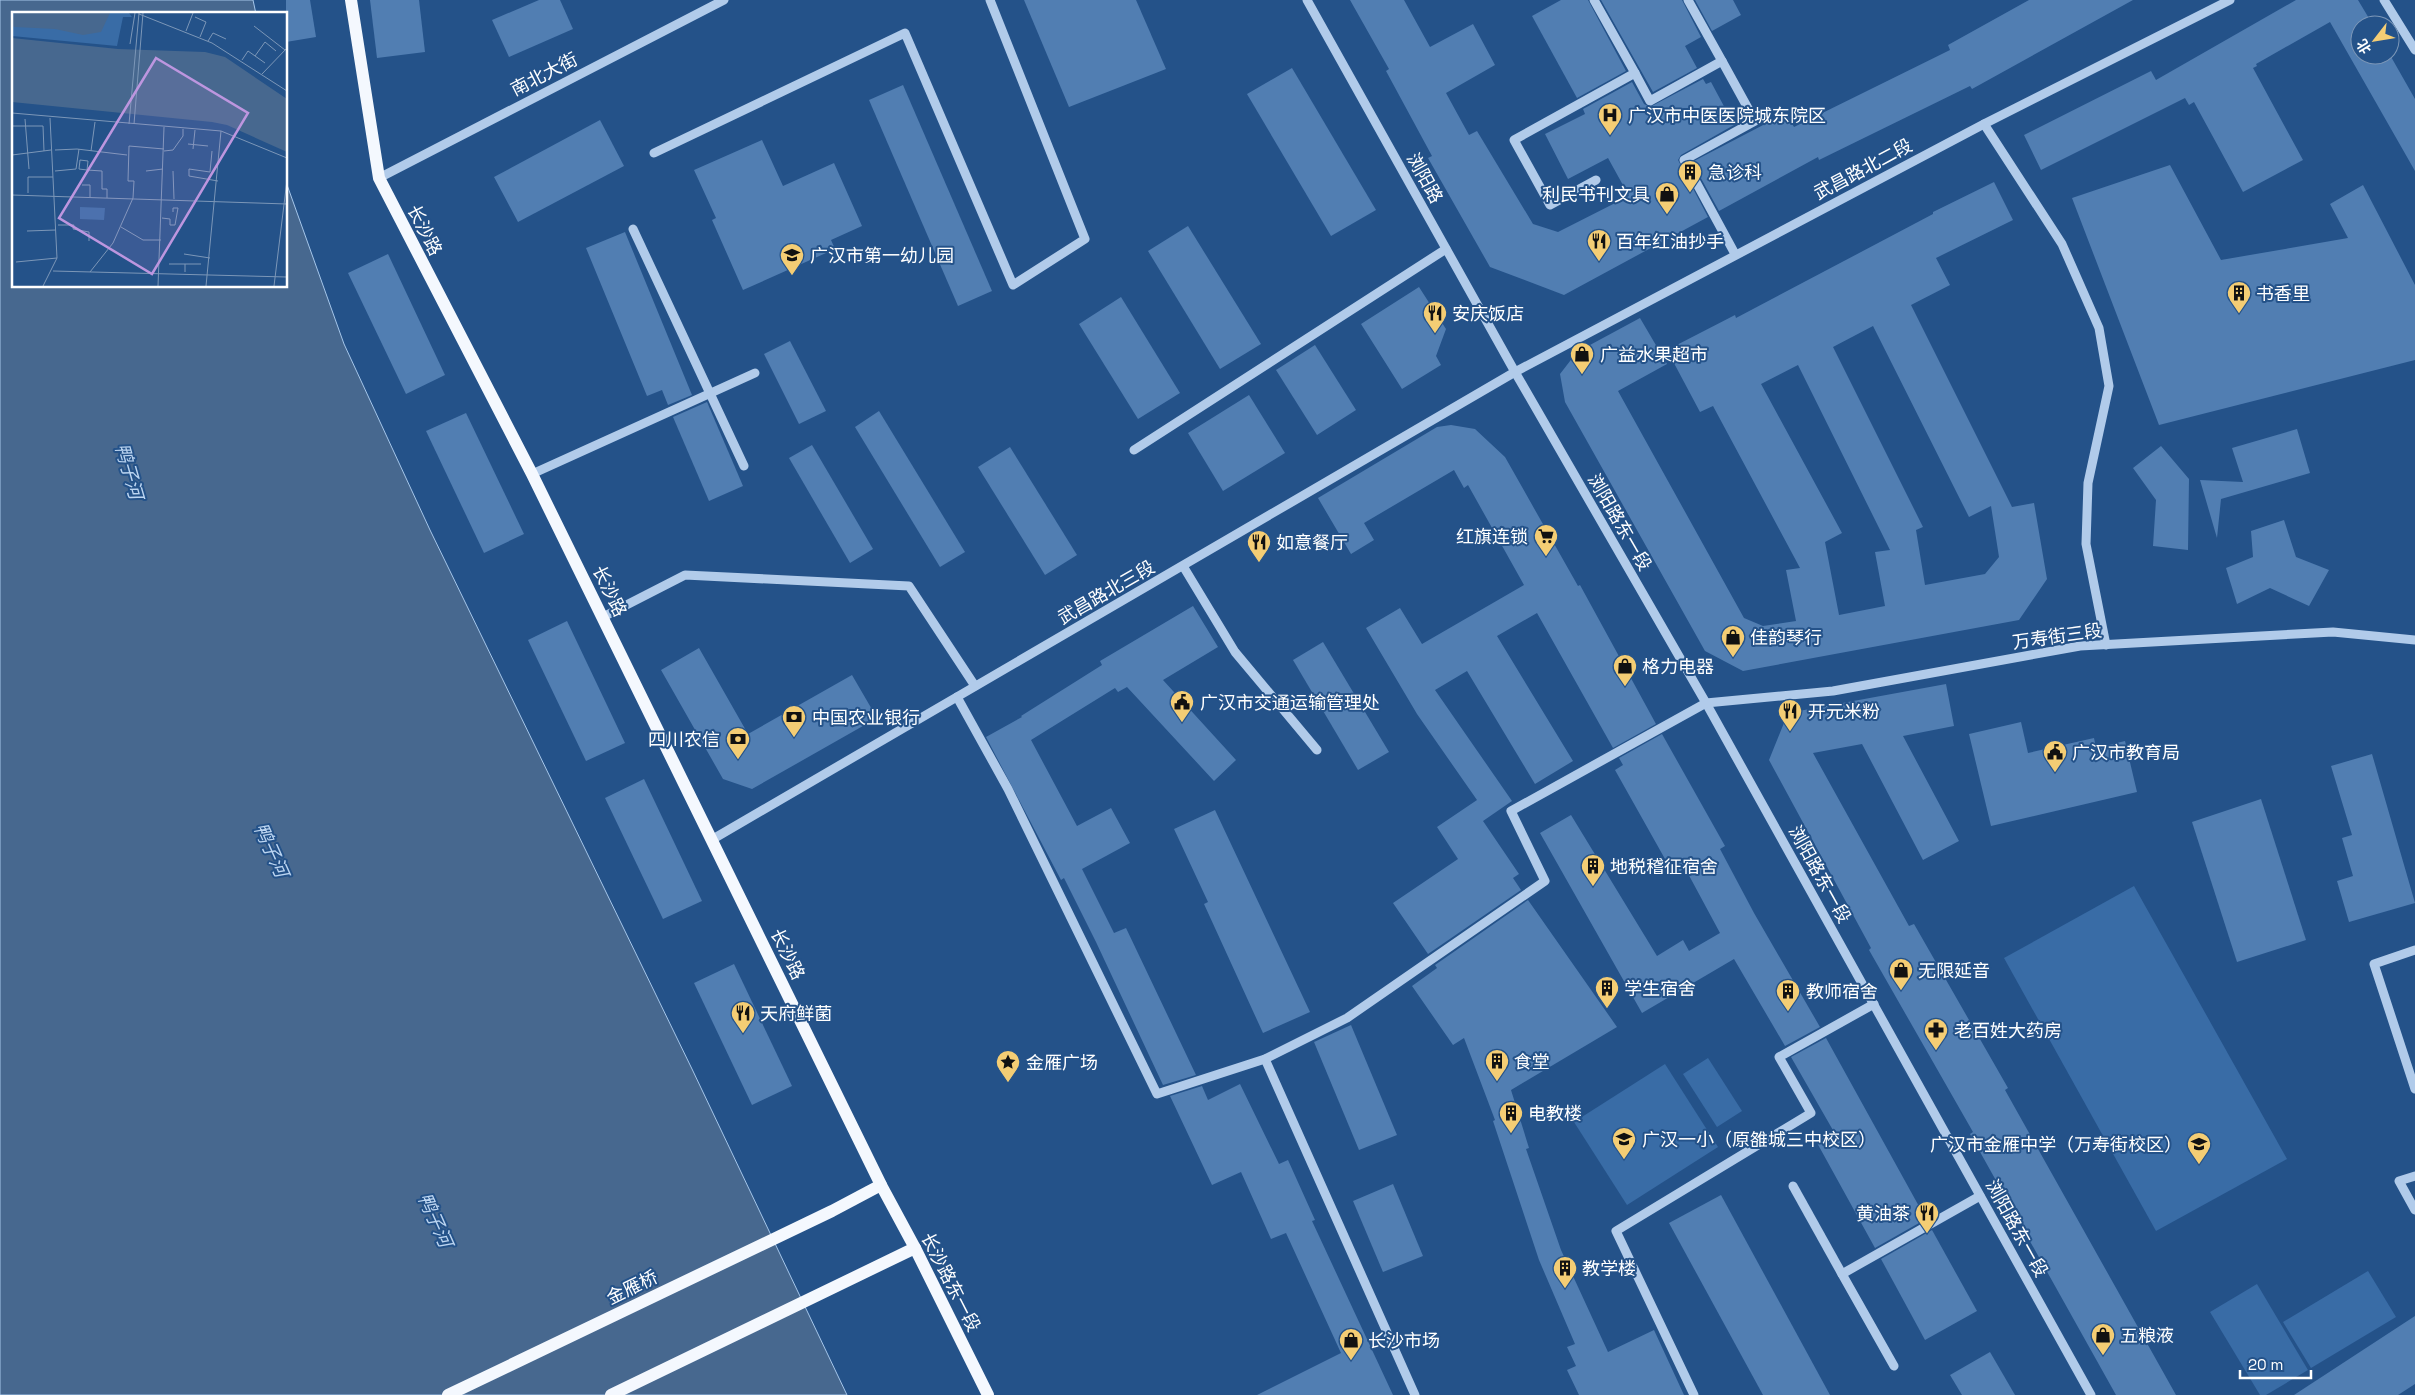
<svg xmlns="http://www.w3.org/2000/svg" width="2415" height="1395" font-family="'Space Grotesk','Noto Sans SC',sans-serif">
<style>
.green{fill:#396ca6}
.water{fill:#47688f;stroke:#a5c6ea}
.building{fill:#517eb2;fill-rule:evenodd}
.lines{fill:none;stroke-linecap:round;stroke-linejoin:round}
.minor{stroke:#b1cbea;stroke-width:9}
.major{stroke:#f4f8fe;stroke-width:12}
.labels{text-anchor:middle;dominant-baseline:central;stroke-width:4;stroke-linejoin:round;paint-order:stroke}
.street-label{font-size:18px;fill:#fff;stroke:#245289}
.poi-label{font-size:18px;fill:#fff;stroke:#245289;text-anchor:start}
.water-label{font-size:19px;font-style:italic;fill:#bcd5f1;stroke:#245289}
.inset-road{fill:none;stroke:#7c97b8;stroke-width:1}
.view{fill:#bd96df;fill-opacity:0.15;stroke:#bd96df;stroke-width:2.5}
.inset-edge{fill:none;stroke:#fff;stroke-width:2.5}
</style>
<rect width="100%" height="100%" fill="#245289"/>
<g class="green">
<path d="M 2134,886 L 2287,1159 L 2156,1231 L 2004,958 Z"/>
<path d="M 1708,1058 L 1742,1111 L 1717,1127 L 1683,1074 Z"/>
<path d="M 1665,1064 L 1718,1147 L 1627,1205 L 1574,1122 Z"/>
<path d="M 2368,1271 L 2396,1317 L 2311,1368 L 2283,1322 Z"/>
<path d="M 2257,1284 L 2308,1370 L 2266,1395 L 2260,1395 L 2210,1312 Z"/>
</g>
<path class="water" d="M 0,0 L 253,0 L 256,14 L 14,14 L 14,286 L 286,286 L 286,182 L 344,344 L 430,530 L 692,1069 L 847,1395 L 0,1395 Z"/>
<g class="building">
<path d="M 286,0 L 310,0 L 316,37 L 286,42 Z"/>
<path d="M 370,0 L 419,0 L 425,52 L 377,58 Z"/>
<path d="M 539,0 L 560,0 L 573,29 L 509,57 L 492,20 Z"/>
<path d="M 1024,0 L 1136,0 L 1166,69 L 1069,107 Z"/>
<path d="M 1350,0 L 1404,0 L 1430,47 L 1473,24 L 1495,65 L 1446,93 L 1469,135 L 1477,131 L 1533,224 L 1558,232 L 1629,196 L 1608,158 L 1568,179 L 1545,134 L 1585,114 L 1583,109 L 1632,82 L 1644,104 L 1650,107 L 1703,79 L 1706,84 L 1711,82 L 1734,125 L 1681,155 L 1678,160 L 1708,217 L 1564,295 L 1490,267 L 1428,158 L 1432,156 L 1386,71 L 1389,69 Z"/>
<path d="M 1561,0 L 1588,0 L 1626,71 L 1577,98 L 1532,16 Z"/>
<path d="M 1601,0 L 1682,0 L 1701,37 L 1685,46 L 1697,68 L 1653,92 Z"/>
<path d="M 1695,0 L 1733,0 L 1741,15 L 1712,31 Z"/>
<path d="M 2029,0 L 2133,0 L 1972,89 L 1970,86 L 1819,160 L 1818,157 L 1719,211 L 1692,162 L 1786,113 L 1794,127 L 1950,50 L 1948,45 Z"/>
<path d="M 2296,0 L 2358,0 L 2373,25 L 2360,25 L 2360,55 L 2390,55 L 2415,99 L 2415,171 L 2330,22 L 2256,64 L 2257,66 L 2253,68 L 2303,160 L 2243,192 L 2194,102 L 2189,105 L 2185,98 L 2041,170 L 2024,135 L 2151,71 L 2156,80 Z"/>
<path d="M 1292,68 L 1376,210 L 1331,236 L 1247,94 Z"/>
<path d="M 903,85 L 992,291 L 958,306 L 869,100 Z"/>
<path d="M 600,120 L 624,166 L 518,222 L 494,177 Z"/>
<path d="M 762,140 L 783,186 L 834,163 L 862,226 L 831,240 L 835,249 L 743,290 L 712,220 L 716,218 L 694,170 Z"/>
<path d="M 2170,165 L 2221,260 L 2348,238 L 2330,204 L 2363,185 L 2415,285 L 2415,360 L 2159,425 L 2072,198 Z"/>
<path d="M 1994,182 L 2013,220 L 1936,258 L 1950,285 L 1911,305 L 2012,507 L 2034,503 L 2047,579 L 2019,620 L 1743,671 L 1705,651 L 1565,402 L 1560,374 L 1577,352 L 1640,318 L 1667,364 L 1618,391 L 1744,618 L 1763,626 L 1796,621 L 1786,570 L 1800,568 L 1713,406 L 1700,412 L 1667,350 L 1735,315 L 1736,318 L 1933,214 L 1933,212 ZM 1873,326 L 1969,517 L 1991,506 L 1999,557 L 1985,574 L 1925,585 L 1916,530 L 1923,527 L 1833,347 ZM 1798,365 L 1890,550 L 1875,552 L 1885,606 L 1839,615 L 1825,542 L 1842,533 L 1761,384 Z"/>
<path d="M 1188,226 L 1261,344 L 1220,369 L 1148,251 Z"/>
<path d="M 625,232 L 692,395 L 668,405 L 662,390 L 647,396 L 586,248 Z"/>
<path d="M 388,254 L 445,375 L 406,394 L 348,273 Z"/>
<path d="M 1419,287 L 1446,329 L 1436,356 L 1441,365 L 1402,389 L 1361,324 Z"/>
<path d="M 1121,297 L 1180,393 L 1138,419 L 1079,324 Z"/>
<path d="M 790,341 L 826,411 L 799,424 L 764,354 Z"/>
<path d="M 1315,345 L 1356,410 L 1317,435 L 1276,370 Z"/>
<path d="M 1249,395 L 1285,453 L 1223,491 L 1188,433 Z"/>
<path d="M 707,402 L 743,486 L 709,501 L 673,417 Z"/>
<path d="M 879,411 L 965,552 L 940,567 L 855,427 Z"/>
<path d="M 466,413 L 524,534 L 484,553 L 426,431 Z"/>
<path d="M 1451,425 L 1475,429 L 1505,457 L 1578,586 L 1580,585 L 1656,724 L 1613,748 L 1537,613 L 1497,636 L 1573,761 L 1535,784 L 1467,671 L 1435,690 L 1512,801 L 1483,821 L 1519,874 L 1513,878 L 1521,890 L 1428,954 L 1393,903 L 1458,859 L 1437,827 L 1477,800 L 1417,714 L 1366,628 L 1400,608 L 1422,644 L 1524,585 L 1468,485 L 1464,488 L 1454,470 L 1364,523 L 1374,540 L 1351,554 L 1318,498 L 1437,427 Z"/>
<path d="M 2297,429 L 2310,473 L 2221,499 L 2217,538 L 2200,480 L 2243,482 L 2232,448 Z"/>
<path d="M 812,445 L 873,549 L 850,563 L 789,458 Z"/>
<path d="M 2161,446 L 2189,479 L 2188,550 L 2153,546 L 2156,500 L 2133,468 Z"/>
<path d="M 1010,447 L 1077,555 L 1045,575 L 978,467 Z"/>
<path d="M 2284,520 L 2296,557 L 2329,570 L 2309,606 L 2270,588 L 2237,604 L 2226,568 L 2253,557 L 2251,531 Z"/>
<path d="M 1193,606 L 1218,647 L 1163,680 L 1236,760 L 1214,781 L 1127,687 L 1118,692 L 1115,688 L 1031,740 L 1077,826 L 1111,808 L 1130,843 L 1082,869 L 1114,933 L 1126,928 L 1196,1075 L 1163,1085 L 1096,942 L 1064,878 L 1061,880 L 986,737 L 1022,717 L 1021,716 L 1102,665 L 1100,661 Z"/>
<path d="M 567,621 L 625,743 L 586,761 L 528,640 Z"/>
<path d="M 1323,642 L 1389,752 L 1358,770 L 1293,660 Z"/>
<path d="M 699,648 L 748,734 L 852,675 L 877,718 L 752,789 L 723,779 L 661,670 Z"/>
<path d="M 1946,684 L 1954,726 L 1903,736 L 1959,841 L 1923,860 L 1862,744 L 1813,753 L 1909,926 L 1914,924 L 2008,1088 L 2005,1090 L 2176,1395 L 2116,1395 L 1970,1134 L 1973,1132 L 1869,950 L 1871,948 L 1769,760 L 1788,713 Z"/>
<path d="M 2021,722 L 2028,753 L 2094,738 L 2096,748 L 2125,741 L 2137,792 L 1991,826 L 1969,734 Z"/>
<path d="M 1662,734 L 1725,846 L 1720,849 L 1754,913 L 1820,1027 L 1785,1046 L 1734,959 L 1642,1013 L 1540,833 L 1571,815 L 1657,956 L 1683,940 L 1689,951 L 1720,933 L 1685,868 L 1674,875 L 1615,770 L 1623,765 L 1619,758 Z"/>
<path d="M 2372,754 L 2415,903 L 2349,922 L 2337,881 L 2353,876 L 2342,838 L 2352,835 L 2331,766 Z"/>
<path d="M 644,779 L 702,901 L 663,919 L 605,798 Z"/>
<path d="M 2261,799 L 2306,940 L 2237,962 L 2192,822 Z"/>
<path d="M 1215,810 L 1310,1012 L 1263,1033 L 1204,904 L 1208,902 L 1174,829 Z"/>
<path d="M 1528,900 L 1617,1027 L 1511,1090 L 1529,1148 L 1526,1149 L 1561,1250 L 1608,1352 L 1654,1330 L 1684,1395 L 1579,1395 L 1567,1370 L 1576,1366 L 1567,1347 L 1575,1344 L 1539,1260 L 1493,1121 L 1495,1120 L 1464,1038 L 1453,1045 L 1412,986 L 1437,968 L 1435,965 Z"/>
<path d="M 734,964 L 792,1086 L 752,1105 L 694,983 Z"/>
<path d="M 1351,1025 L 1397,1135 L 1359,1150 L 1314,1042 Z"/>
<path d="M 1826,1038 L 1926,1219 L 1875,1248 L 1816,1141 L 1834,1132 L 1791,1057 Z"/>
<path d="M 1240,1084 L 1279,1164 L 1288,1160 L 1315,1220 L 1312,1221 L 1393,1395 L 1257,1395 L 1341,1353 L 1286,1233 L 1271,1239 L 1241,1172 L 1212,1185 L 1170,1096 L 1202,1086 L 1208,1100 Z"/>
<path d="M 1393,1184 L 1423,1256 L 1383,1272 L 1353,1201 Z"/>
<path d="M 1721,1195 L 1830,1395 L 1763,1395 L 1669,1223 Z"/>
<path d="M 1932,1230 L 1977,1311 L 1925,1340 L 1881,1259 Z"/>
<path d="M 2415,1316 L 2415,1384 L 2398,1395 L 2294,1395 Z"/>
<path d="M 1990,1352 L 2015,1395 L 1962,1395 L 1950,1375 Z"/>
</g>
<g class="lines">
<g class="minor">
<path d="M 1307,0 L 1515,372 L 1706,703 L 2091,1395"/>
<path d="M 1594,0 L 1635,73"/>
<path d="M 1688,0 L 1722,61"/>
<path d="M 2384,0 L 2415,50"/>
<path d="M 1984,124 L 2062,244 L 2099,328 L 2109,386 L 2088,483 L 2086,544 L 2106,645"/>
<path d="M 654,153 L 905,33 L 1013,285 L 1085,239 L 990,0"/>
<path d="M 379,178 L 724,0"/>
<path d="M 1596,180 L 1550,205 L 1514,140 L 1635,73 L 1650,101 L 1722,61 L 1755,121 L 1684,160 L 1735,254"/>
<path d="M 633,229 L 744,466"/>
<path d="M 1134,450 L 1446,249"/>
<path d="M 532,474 L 755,373"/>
<path d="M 1183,566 L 1235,652 L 1317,750"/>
<path d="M 603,617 L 685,575 L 909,586 L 975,686"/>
<path d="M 957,697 L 1008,789 L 1157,1094 L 1265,1059 L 1347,1018 L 1545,881 L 1511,811 L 1706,703 L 1833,691 L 2080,646 L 2333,632 L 2415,640"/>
<path d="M 713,839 L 1515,372 L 1984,124 L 2230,0"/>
<path d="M 2415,950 L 2374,964 L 2415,1089"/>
<path d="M 1265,1059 L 1415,1395"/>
<path d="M 2415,1176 L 2399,1181 L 2415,1210"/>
<path d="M 1793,1186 L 1842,1274"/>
<path d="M 1894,1366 L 1842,1274 L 1980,1196"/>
<path d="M 1694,1395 L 1616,1231 L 1811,1113 L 1779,1057 L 1874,1004"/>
</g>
<g class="major">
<path d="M 351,0 L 379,178 L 532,474 L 881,1185 L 915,1248 L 988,1395"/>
<path d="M 448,1395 L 832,1211 L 881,1185"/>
<path d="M 611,1395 L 915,1248"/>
</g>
</g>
<defs>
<g id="hospital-pin" transform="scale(1.25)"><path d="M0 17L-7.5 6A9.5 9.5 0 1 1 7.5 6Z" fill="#f4cd74" stroke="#245289"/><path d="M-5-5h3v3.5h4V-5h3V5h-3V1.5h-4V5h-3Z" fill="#111"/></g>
<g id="building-pin" transform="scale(1.25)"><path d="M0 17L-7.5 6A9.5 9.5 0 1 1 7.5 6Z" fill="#f4cd74" stroke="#245289"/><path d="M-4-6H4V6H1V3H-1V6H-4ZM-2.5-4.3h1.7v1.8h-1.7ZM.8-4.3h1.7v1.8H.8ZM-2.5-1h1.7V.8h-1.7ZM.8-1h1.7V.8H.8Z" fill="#111"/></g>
<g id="shop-pin" transform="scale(1.25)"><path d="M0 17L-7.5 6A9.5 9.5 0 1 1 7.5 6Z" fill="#f4cd74" stroke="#245289"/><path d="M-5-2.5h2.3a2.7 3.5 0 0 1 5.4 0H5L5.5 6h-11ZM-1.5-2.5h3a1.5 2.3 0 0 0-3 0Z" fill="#111"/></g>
<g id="restaurant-pin" transform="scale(1.25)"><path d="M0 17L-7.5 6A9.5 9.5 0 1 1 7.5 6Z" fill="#f4cd74" stroke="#245289"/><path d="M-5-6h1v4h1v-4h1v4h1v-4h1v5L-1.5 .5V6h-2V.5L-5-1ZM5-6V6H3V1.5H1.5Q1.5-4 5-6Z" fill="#111"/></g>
<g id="school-pin" transform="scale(1.25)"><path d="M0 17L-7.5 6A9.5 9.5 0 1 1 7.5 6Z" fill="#f4cd74" stroke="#245289"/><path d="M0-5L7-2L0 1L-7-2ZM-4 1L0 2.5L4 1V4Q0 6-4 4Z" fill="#111"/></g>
<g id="supermarket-pin" transform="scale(1.25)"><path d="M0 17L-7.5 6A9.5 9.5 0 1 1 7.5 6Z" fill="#f4cd74" stroke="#245289"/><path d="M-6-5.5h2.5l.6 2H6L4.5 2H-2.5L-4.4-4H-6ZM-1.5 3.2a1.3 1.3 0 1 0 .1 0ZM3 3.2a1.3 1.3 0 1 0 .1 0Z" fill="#111"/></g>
<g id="civic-pin" transform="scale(1.25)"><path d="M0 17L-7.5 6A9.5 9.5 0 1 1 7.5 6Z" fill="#f4cd74" stroke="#245289"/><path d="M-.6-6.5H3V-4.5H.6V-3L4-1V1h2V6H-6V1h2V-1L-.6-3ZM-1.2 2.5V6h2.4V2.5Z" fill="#111"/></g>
<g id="bank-pin" transform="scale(1.25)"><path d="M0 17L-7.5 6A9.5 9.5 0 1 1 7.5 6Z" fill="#f4cd74" stroke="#245289"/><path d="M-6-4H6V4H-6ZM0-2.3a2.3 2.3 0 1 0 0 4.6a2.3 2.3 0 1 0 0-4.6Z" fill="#111"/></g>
<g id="pharmacy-pin" transform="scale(1.25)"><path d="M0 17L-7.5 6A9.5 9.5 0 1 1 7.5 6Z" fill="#f4cd74" stroke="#245289"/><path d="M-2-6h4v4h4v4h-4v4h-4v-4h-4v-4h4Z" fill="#111"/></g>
<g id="sight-pin" transform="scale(1.25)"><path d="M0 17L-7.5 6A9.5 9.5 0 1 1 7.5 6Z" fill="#f4cd74" stroke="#245289"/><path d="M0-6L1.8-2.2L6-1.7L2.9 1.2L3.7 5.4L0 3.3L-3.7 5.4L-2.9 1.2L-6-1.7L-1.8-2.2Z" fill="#111"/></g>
</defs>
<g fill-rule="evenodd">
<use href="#hospital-pin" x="1610" y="115"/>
<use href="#building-pin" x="1690" y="172"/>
<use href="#shop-pin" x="1667" y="194"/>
<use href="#restaurant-pin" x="1599" y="241"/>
<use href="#school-pin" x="792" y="255"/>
<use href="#building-pin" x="2239" y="293"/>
<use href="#restaurant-pin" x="1435" y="313"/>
<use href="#shop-pin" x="1582" y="354"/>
<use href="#supermarket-pin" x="1546" y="536"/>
<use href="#restaurant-pin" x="1259" y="542"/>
<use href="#shop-pin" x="1733" y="637"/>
<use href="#shop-pin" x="1625" y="666"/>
<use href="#civic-pin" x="1182" y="702"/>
<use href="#restaurant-pin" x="1790" y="711"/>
<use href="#bank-pin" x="794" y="717"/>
<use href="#bank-pin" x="738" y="739"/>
<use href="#civic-pin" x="2055" y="752"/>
<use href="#building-pin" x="1593" y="866"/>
<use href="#shop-pin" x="1901" y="970"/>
<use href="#building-pin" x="1607" y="988"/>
<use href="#building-pin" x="1788" y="991"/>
<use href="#restaurant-pin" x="743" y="1013"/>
<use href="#pharmacy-pin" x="1936" y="1030"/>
<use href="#building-pin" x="1497" y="1061"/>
<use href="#sight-pin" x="1008" y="1062"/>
<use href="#building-pin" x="1511" y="1113"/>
<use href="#school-pin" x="1624" y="1139"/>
<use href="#school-pin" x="2199" y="1144"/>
<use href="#restaurant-pin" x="1927" y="1213"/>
<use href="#building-pin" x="1565" y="1268"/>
<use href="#shop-pin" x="2103" y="1335"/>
<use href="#shop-pin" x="1351" y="1340"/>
</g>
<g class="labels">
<g class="street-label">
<text transform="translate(544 74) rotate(-27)">南北大街</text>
<text transform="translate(1863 169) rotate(-28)">武昌路北二段</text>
<text transform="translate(1425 178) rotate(61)">浏阳路</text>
<text transform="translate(425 230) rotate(63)">长沙路</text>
<text transform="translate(1620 522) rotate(60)">浏阳路东一段</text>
<text transform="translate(610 591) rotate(64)">长沙路</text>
<text transform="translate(1106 592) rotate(-30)">武昌路北三段</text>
<text transform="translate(2057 636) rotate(-8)">万寿街三段</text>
<text transform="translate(1820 874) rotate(61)">浏阳路东一段</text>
<text transform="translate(788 954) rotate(64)">长沙路</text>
<text transform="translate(2017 1228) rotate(61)">浏阳路东一段</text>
<text transform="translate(951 1282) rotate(63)">长沙路东一段</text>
<text transform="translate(632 1287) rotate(-26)">金雁桥</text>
</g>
<g class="poi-label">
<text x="1628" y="115">广汉市中医医院城东院区</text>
<text x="1708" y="172">急诊科</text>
<text x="1650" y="194" text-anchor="end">利民书刊文具</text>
<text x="1616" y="241">百年红油抄手</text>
<text x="810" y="255">广汉市第一幼儿园</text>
<text x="2256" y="293">书香里</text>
<text x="1452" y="313">安庆饭店</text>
<text x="1600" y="354">广益水果超市</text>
<text x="1528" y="536" text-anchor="end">红旗连锁</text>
<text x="1276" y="542">如意餐厅</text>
<text x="1750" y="637">佳韵琴行</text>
<text x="1642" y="666">格力电器</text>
<text x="1200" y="702">广汉市交通运输管理处</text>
<text x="1808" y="711">开元米粉</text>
<text x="812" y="717">中国农业银行</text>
<text x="720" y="739" text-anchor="end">四川农信</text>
<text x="2072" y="752">广汉市教育局</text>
<text x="1610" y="866">地税稽征宿舍</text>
<text x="1918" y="970">无限延音</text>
<text x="1624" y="988">学生宿舍</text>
<text x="1806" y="991">教师宿舍</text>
<text x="760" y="1013">天府鲜菌</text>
<text x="1954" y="1030">老百姓大药房</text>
<text x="1514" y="1061">食堂</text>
<text x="1026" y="1062">金雁广场</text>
<text x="1528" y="1113">电教楼</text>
<text x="1642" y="1139">广汉一小（原雒城三中校区）</text>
<text x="2182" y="1144" text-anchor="end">广汉市金雁中学（万寿街校区）</text>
<text x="1910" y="1213" text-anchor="end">黄油茶</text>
<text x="1582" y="1268">教学楼</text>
<text x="2120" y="1335">五粮液</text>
<text x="1368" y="1340">长沙市场</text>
</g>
<g class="water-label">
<text transform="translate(129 471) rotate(74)">鸭子河</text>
<text transform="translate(271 850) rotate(66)">鸭子河</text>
<text transform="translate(435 1220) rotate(66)">鸭子河</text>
</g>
</g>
<g transform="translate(12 12)">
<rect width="275" height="275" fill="#245289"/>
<path d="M 0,1 L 117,1 L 120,5 L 111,5 L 105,34 L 0,24 ZM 68,195 L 93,196 L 92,208 L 68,207 Z" fill="#396ca6"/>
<path d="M 2,1 L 98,1 L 89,20 L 71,23 L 43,17 L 3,15 L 0,14 ZM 0,26 L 106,37 L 193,40 L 213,45 L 275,87 L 275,140 L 215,113 L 200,110 L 0,90 Z" fill="#47688f"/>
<path class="inset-road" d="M 127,2 L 200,31 L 275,79M 183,5 L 194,10 L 188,25M 242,14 L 273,38M 174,19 L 181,1M 196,29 L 201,21 L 214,27M 118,32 L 123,1M 243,44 L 253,30 L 264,39M 230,48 L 236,39 L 253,51M 250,62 L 275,36M 0,101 L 209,119 L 275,146M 13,107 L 17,157M 117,112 L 127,1M 122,112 L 131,1M 0,114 L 31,114 L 32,139M 176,132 L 196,134M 181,137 L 183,118M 43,138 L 65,137 L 115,143M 79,139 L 83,110M 152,139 L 161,138 L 171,124 L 171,117M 200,139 L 198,160 L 177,157 L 177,164 L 206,169M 0,143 L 39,138M 75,158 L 76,149 L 68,148 L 67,157 L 75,158 L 90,159 L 90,177 L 95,177 L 95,186M 43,159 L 64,157 L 67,137M 134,159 L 151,157M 161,159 L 162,187M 70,173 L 78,173 L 78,185M 16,181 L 16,165 L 41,165M 0,183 L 275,192M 150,206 L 158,207 L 158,213 L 163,213 L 166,196 L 161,196 L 161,200M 46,213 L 62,213 L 61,217 L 77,220 L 77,229M 109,215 L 131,228 L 149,228M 15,219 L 44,218M 172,242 L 198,246M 4,250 L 45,246M 157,252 L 173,252 L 173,260M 173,252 L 189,252M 41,259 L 275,265M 78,260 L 101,231 L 121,186 L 122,169 L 116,169 L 117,134 L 152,137M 31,274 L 45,246 L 38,106M 146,274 L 152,115M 194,274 L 209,119M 262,274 L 275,168"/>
<path class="view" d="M 144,46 L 236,101 L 140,262 L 47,206 Z"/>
<rect width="275" height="275" class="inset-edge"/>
</g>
<g transform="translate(2375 40) rotate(239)"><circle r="24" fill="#245289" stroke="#7c97b8"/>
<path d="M0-4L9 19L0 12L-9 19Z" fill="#f4cd74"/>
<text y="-8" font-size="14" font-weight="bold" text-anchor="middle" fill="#ffffff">北</text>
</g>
<path d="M2240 1370v8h71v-8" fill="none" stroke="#ffffff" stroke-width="2.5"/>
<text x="2248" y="1370" font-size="15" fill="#ffffff" stroke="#245289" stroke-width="4" paint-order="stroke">20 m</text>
</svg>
